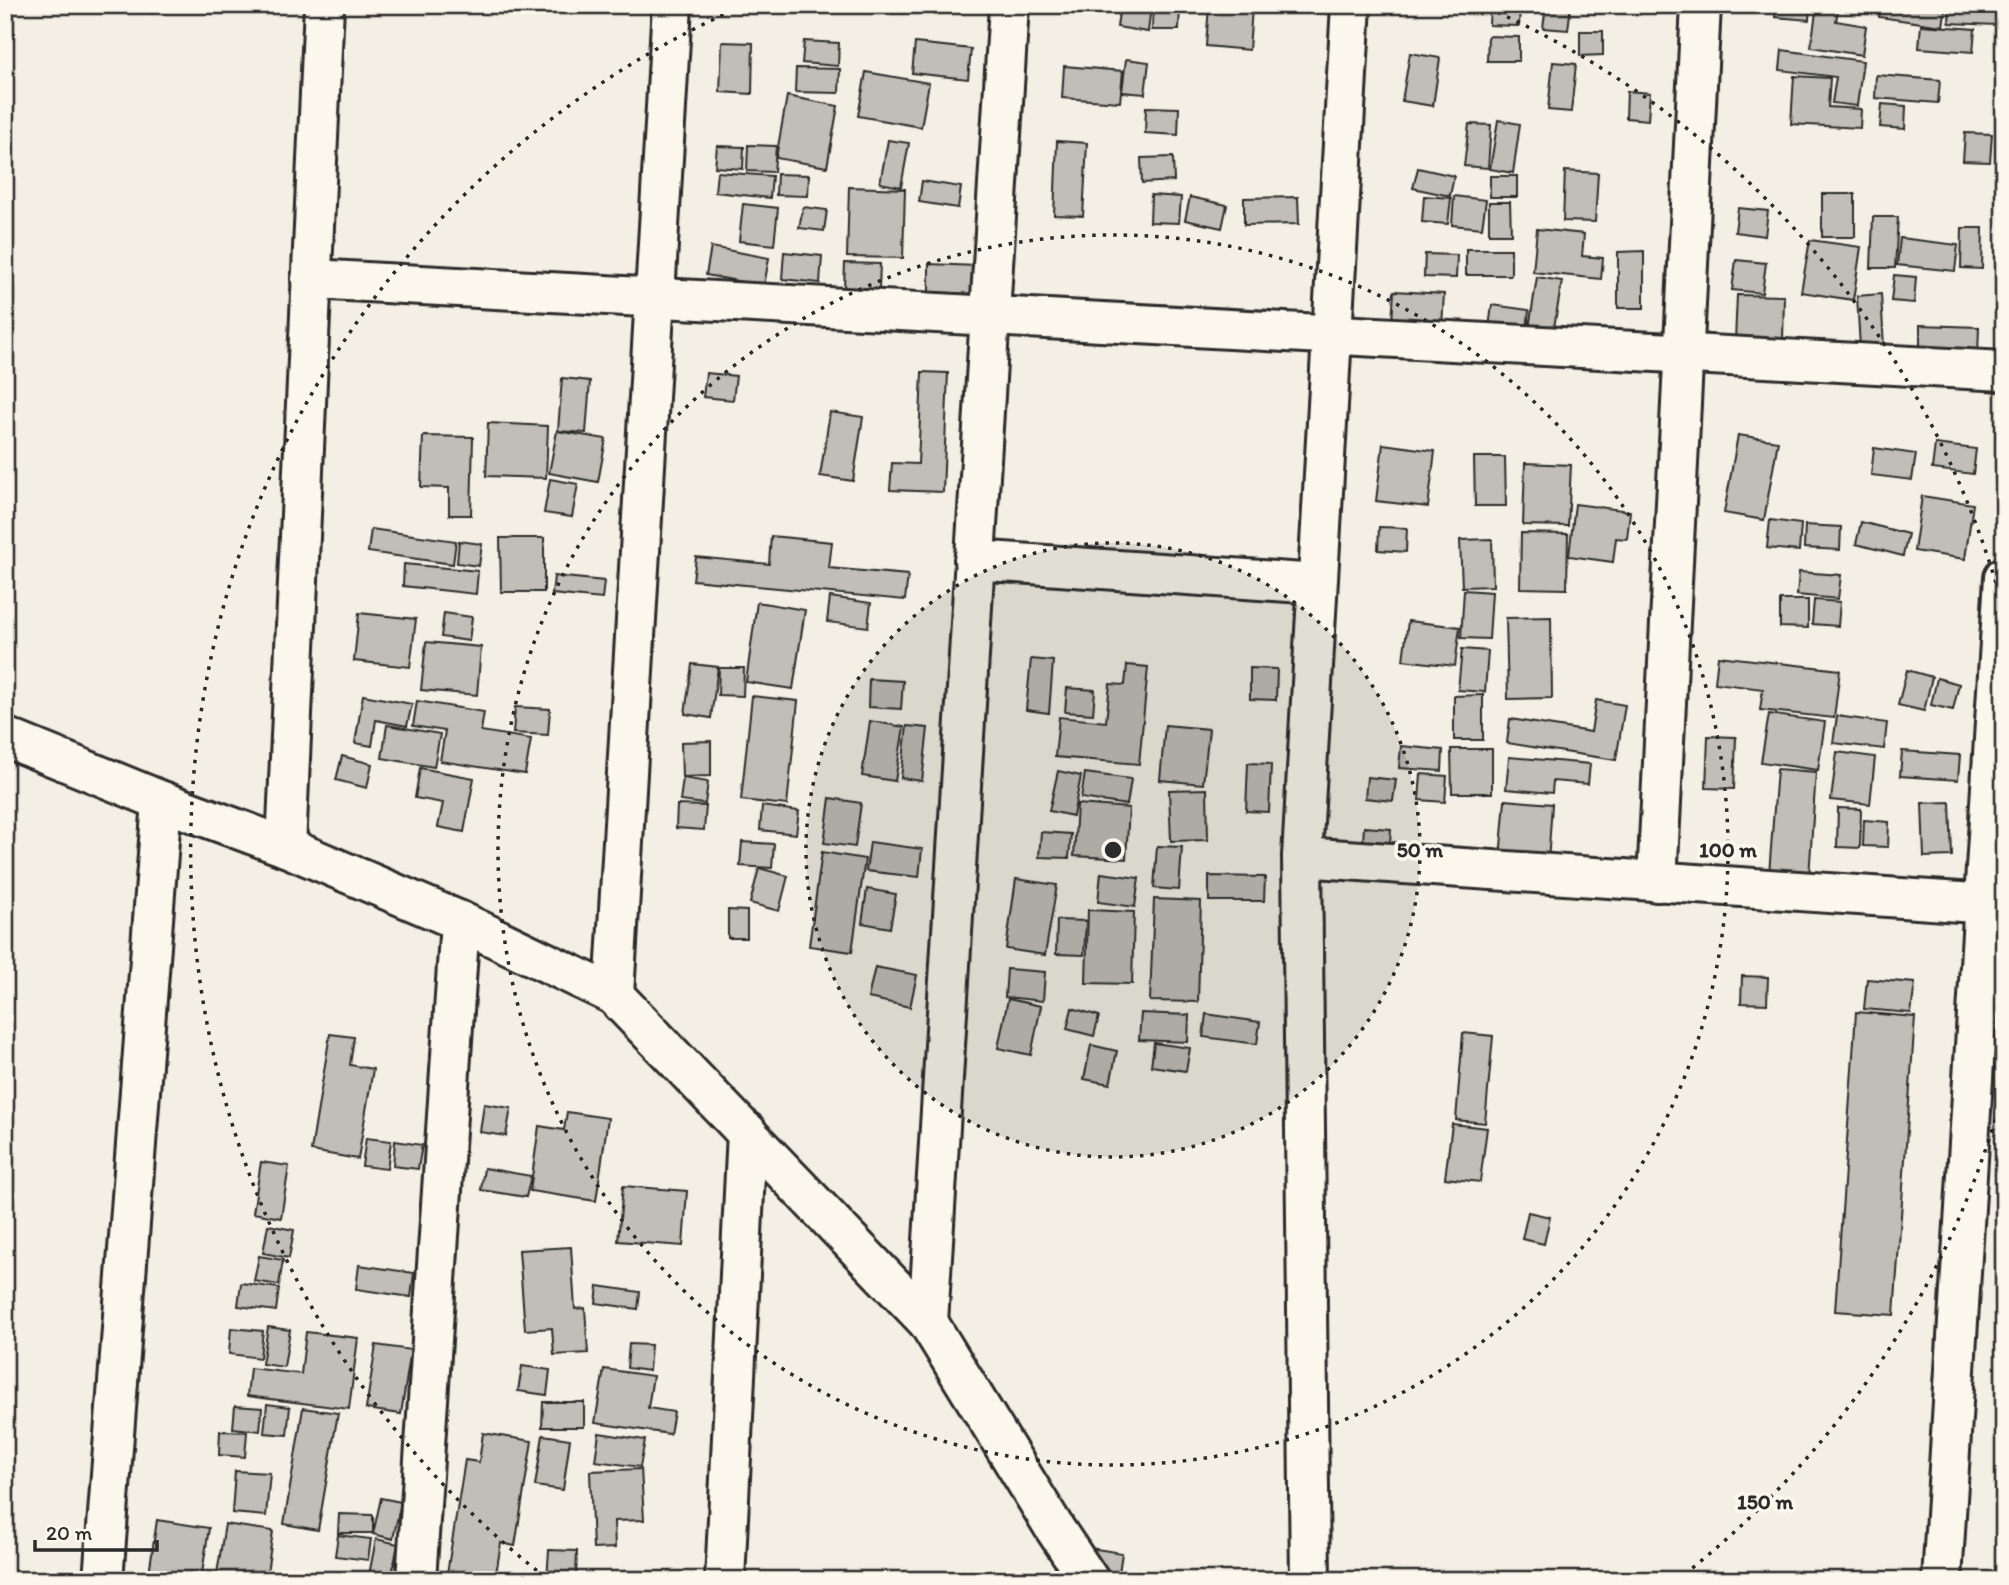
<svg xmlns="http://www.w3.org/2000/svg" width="2009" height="1585" font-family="Itim,sans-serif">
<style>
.building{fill:#c0beb6;stroke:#2b2b2b;stroke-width:2}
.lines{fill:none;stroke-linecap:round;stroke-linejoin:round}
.street-casing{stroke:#2b2b2b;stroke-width:44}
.street{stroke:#fbf7ec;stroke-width:38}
.ring{fill:none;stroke:#2b2b2b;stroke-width:3.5;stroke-dasharray:3.5 7}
.centre{fill:#2b2b2b;stroke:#fbf7ec;stroke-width:3.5}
.ring-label{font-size:21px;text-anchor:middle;font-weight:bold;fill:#2b2b2b;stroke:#fbf7ec;stroke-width:7;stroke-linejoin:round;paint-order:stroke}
</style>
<rect width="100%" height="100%" fill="#f3efe4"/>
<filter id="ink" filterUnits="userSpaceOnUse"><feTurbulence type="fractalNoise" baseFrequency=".0143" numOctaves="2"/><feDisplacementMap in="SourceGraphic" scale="14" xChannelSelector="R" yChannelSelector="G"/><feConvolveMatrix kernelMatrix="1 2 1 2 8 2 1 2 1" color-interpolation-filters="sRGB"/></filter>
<g filter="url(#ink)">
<g class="building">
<path d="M 850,5 L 905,5 L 904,13 Z"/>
<path d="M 1120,5 L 1151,5 L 1148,32 L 1117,27 Z"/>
<path d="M 1153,5 L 1180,5 L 1179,30 L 1152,30 Z"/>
<path d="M 1209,5 L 1252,8 L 1249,50 L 1206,46 Z"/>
<path d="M 1490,5 L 1520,5 L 1519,26 L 1489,25 Z"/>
<path d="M 1546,5 L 1571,5 L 1568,30 L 1543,28 Z"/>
<path d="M 1631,5 L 1655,5 L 1654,9 Z"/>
<path d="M 1776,5 L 1810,5 L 1809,20 L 1775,17 Z"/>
<path d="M 1817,5 L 1839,5 L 1836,21 L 1866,26 L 1862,55 L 1811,47 Z"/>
<path d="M 1881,5 L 1946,5 L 1943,26 L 1879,17 Z"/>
<path d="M 1950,5 L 1998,5 L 1997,25 L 1949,23 Z"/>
<path d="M 2001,5 L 2004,5 L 2004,28 L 2000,28 Z"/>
<path d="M 1921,25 L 1975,29 L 1973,52 L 1919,48 Z"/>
<path d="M 1580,31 L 1603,31 L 1603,55 L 1580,56 Z"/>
<path d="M 1488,36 L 1519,37 L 1519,61 L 1487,61 Z"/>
<path d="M 804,41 L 839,43 L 838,66 L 802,63 Z"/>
<path d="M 722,42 L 753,43 L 752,94 L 720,92 Z"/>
<path d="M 915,43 L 971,49 L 968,79 L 912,73 Z"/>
<path d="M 1782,50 L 1863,61 L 1857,106 L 1832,103 L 1836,77 L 1780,70 Z"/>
<path d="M 1410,53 L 1440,58 L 1433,106 L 1402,101 Z"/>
<path d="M 1126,59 L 1149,62 L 1145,94 L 1122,92 Z"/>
<path d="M 1553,62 L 1576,64 L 1571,112 L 1548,110 Z"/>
<path d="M 1064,66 L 1123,71 L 1120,102 L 1062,98 Z"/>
<path d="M 796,68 L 840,69 L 839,93 L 795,92 Z"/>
<path d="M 866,72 L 929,83 L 921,127 L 858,116 Z"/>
<path d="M 1876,75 L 1940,80 L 1938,103 L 1875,98 Z"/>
<path d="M 1794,76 L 1830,78 L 1828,107 L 1861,109 L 1860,128 L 1791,124 Z"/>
<path d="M 1627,91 L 1650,93 L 1648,120 L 1626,118 Z"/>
<path d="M 787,96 L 838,106 L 827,167 L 776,158 Z"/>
<path d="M 1882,104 L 1906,106 L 1905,129 L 1880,127 Z"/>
<path d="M 1146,107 L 1179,108 L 1178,135 L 1145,133 Z"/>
<path d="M 1498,120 L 1520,124 L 1513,173 L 1490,169 Z"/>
<path d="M 1469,124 L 1491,125 L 1488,168 L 1464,166 Z"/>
<path d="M 1965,133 L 1992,134 L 1990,162 L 1963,161 Z"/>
<path d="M 888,140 L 909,143 L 901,187 L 880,183 Z"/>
<path d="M 1057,141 L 1087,143 L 1083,216 L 1054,215 Z"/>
<path d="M 748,145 L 776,146 L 774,172 L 747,171 Z"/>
<path d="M 717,146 L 744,147 L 743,169 L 715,167 Z"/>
<path d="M 1173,157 L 1174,181 L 1142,183 L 1141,158 Z"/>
<path d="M 1418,168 L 1454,176 L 1450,196 L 1413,188 Z"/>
<path d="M 1565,171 L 1598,173 L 1595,222 L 1563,221 Z"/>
<path d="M 717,172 L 772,176 L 770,198 L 715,192 Z"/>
<path d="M 777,174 L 809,175 L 808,196 L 776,195 Z"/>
<rect x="1490" y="176" width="27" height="21"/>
<path d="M 922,181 L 961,187 L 958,208 L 919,202 Z"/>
<path d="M 849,187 L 905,189 L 903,258 L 847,257 Z"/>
<rect x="1822" y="194" width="33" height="43"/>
<path d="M 1151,195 L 1181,197 L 1179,223 L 1150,222 Z"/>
<path d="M 1424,196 L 1451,198 L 1448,224 L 1422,222 Z"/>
<path d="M 1454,196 L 1486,200 L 1482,228 L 1452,225 Z"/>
<path d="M 1190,197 L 1227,205 L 1222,228 L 1185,220 Z"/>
<path d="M 1298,197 L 1299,224 L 1244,225 L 1244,198 Z"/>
<path d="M 1489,202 L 1510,202 L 1511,234 L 1489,234 Z"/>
<path d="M 743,204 L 778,208 L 774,245 L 739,241 Z"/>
<path d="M 803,207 L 827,210 L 824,231 L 799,228 Z"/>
<path d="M 1738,208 L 1768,211 L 1765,236 L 1735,232 Z"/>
<path d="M 1873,217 L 1898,217 L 1895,268 L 1871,268 Z"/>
<path d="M 1962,228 L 1983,228 L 1982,269 L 1961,268 Z"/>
<path d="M 1537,229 L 1584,234 L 1582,256 L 1603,258 L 1601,279 L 1533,272 Z"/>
<path d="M 1900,238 L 1958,245 L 1955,271 L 1897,265 Z"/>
<path d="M 1810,240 L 1861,247 L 1853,300 L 1801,292 Z"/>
<path d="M 711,247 L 769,258 L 764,286 L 706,275 Z"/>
<rect x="1466" y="249" width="45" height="26"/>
<path d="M 1644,251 L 1644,308 L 1618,308 L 1618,252 Z"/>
<path d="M 784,252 L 822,256 L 820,283 L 782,279 Z"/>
<path d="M 1425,254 L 1457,255 L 1456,278 L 1424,277 Z"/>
<path d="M 1736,260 L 1766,263 L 1762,293 L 1732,290 Z"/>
<path d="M 845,263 L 880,264 L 879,289 L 844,288 Z"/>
<path d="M 929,264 L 977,266 L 976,294 L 929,292 Z"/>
<path d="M 1894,275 L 1916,277 L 1914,303 L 1891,301 Z"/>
<path d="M 1537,277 L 1562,281 L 1553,333 L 1529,328 Z"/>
<path d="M 1394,291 L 1444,294 L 1442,326 L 1392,323 Z"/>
<path d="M 1881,294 L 1884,347 L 1860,348 L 1857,296 Z"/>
<path d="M 1737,295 L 1784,296 L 1783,342 L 1735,340 Z"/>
<path d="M 1492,305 L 1529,310 L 1527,331 L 1489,327 Z"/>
<path d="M 1920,325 L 1979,327 L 1978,355 L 1920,353 Z"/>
<path d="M 922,372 L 948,373 L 943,492 L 890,490 L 892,463 L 918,464 Z"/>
<path d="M 706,373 L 736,376 L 733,400 L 703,397 Z"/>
<path d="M 562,378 L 590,381 L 586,433 L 558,431 Z"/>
<path d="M 830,412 L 863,417 L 853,481 L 820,476 Z"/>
<path d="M 488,423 L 548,426 L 546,478 L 486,476 Z"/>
<path d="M 557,431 L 606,439 L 598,482 L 549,473 Z"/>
<path d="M 1738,435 L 1778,441 L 1764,520 L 1724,513 Z"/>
<path d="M 423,436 L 473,437 L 471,515 L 449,515 L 449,488 L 421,487 Z"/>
<path d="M 1383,444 L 1435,451 L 1428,507 L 1376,501 Z"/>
<path d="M 1935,444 L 1976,449 L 1973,474 L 1932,469 Z"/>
<path d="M 1874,448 L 1916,454 L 1912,480 L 1871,475 Z"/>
<path d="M 1474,457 L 1505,457 L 1506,506 L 1475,506 Z"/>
<path d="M 1525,463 L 1571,465 L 1568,526 L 1523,525 Z"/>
<path d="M 550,479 L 578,484 L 572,517 L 544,513 Z"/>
<path d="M 1922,496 L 1973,504 L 1965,559 L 1914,551 Z"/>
<path d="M 1575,504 L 1630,511 L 1627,539 L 1616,538 L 1613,562 L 1569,556 Z"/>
<path d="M 1770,520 L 1801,524 L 1799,551 L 1767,548 Z"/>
<path d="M 1861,522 L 1908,534 L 1903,556 L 1856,544 Z"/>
<path d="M 1805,525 L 1841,527 L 1840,550 L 1804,548 Z"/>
<path d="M 1379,527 L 1407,528 L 1406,552 L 1378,550 Z"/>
<path d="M 371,529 L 456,541 L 453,564 L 368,552 Z"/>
<path d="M 1521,533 L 1568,534 L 1567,589 L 1520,588 Z"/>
<path d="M 771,536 L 832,542 L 829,568 L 908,575 L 905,600 L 693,580 L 696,557 L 769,564 Z"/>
<path d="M 500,538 L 544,538 L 544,592 L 501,592 Z"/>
<path d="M 1492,539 L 1493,586 L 1462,587 L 1460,540 Z"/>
<path d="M 459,541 L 482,544 L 479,566 L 457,563 Z"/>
<path d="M 404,564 L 478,571 L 476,594 L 403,586 Z"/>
<path d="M 1799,572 L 1841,575 L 1838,599 L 1797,595 Z"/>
<path d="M 554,576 L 604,581 L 602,599 L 552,594 Z"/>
<path d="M 1464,590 L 1492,592 L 1489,639 L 1461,638 Z"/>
<path d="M 830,597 L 871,603 L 868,627 L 827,622 Z"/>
<path d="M 1780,600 L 1808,600 L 1808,628 L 1780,627 Z"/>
<path d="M 1814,600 L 1840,602 L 1838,626 L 1812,624 Z"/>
<path d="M 757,602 L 805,610 L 793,689 L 746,682 Z"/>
<path d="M 359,613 L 416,619 L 410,667 L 354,661 Z"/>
<path d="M 444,613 L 472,617 L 469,641 L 441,637 Z"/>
<path d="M 1551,617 L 1552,698 L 1508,699 L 1506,618 Z"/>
<path d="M 1408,621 L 1460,627 L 1455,666 L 1403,660 Z"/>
<path d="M 426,642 L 481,647 L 477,695 L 421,690 Z"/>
<path d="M 1462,649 L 1488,651 L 1485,692 L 1458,690 Z"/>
<path d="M 1718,656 L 1840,670 L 1834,718 L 1760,710 L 1763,689 L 1715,683 Z"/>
<path d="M 1031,659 L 1053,661 L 1049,713 L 1026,710 Z"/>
<path d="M 692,664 L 718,667 L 711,718 L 685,714 Z"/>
<path d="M 1127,665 L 1148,667 L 1139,764 L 1055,757 L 1059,717 L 1106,722 L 1110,684 L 1125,685 Z"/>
<path d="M 719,668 L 744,668 L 743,696 L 718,695 Z"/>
<path d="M 1250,668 L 1277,669 L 1276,700 L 1250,699 Z"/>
<path d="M 1907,670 L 1932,677 L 1924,711 L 1898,705 Z"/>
<path d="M 1937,678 L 1959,684 L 1953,710 L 1931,705 Z"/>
<path d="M 869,679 L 903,681 L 901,709 L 868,707 Z"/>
<path d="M 1067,688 L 1095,690 L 1093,714 L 1065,712 Z"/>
<path d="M 363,695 L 412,704 L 407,726 L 376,720 L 372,746 L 355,743 Z"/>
<path d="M 1483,695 L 1483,740 L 1454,740 L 1454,696 Z"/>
<path d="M 752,696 L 798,701 L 787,805 L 741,800 Z"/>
<path d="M 1596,700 L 1625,705 L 1616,760 L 1507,743 L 1510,719 L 1591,732 Z"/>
<path d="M 417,701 L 484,712 L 481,731 L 531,739 L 525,774 L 440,761 L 445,731 L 413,726 Z"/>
<path d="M 515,707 L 550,709 L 548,735 L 513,733 Z"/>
<path d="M 1769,714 L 1825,722 L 1818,770 L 1761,762 Z"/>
<path d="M 1837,716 L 1887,723 L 1884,749 L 1833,743 Z"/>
<path d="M 870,721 L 904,727 L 895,781 L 862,776 Z"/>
<path d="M 387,725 L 440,734 L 434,767 L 382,758 Z"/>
<path d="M 1165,725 L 1209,729 L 1203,784 L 1160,780 Z"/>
<path d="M 907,726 L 928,728 L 922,781 L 901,778 Z"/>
<path d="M 1708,736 L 1736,737 L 1734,789 L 1706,788 Z"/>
<path d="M 711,741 L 711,776 L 682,777 L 681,742 Z"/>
<path d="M 1401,746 L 1443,750 L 1442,771 L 1399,768 Z"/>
<path d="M 1451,749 L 1492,749 L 1492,793 L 1452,793 Z"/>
<path d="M 1902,751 L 1960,755 L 1958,780 L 1900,776 Z"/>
<path d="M 1837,752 L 1875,757 L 1870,804 L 1831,800 Z"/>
<path d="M 342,756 L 372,764 L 367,788 L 336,780 Z"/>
<path d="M 1509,757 L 1590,764 L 1588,784 L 1553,781 L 1552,793 L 1506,789 Z"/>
<path d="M 1248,763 L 1271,764 L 1269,812 L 1246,811 Z"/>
<path d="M 420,768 L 474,778 L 464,832 L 438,827 L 443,803 L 415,798 Z"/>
<path d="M 1777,769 L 1816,772 L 1809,877 L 1769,874 Z"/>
<path d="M 1058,771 L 1081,776 L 1073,816 L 1049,811 Z"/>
<path d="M 1085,773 L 1131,779 L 1127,805 L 1081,798 Z"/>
<path d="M 1421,774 L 1447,776 L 1445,802 L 1419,800 Z"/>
<path d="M 1367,777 L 1396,780 L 1393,801 L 1365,798 Z"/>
<path d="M 683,778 L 708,782 L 705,804 L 680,801 Z"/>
<path d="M 1207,789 L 1208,840 L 1171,841 L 1169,790 Z"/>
<path d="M 830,798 L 861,803 L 855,847 L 824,843 Z"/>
<path d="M 1505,800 L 1552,804 L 1548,863 L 1500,859 Z"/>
<path d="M 1950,802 L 1952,856 L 1924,857 L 1922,803 Z"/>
<path d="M 1077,804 L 1129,808 L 1126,859 L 1074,856 Z"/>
<path d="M 677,805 L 706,806 L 704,830 L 676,828 Z"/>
<path d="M 762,806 L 799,811 L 796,834 L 760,830 Z"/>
<path d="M 1838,808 L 1861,809 L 1860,848 L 1837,847 Z"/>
<path d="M 1864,820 L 1889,822 L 1888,847 L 1863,846 Z"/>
<path d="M 1364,827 L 1391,829 L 1389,857 L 1362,855 Z"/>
<path d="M 1041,832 L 1071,834 L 1069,858 L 1039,857 Z"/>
<path d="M 742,842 L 774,844 L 772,868 L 740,866 Z"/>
<path d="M 870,842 L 922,849 L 919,877 L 866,871 Z"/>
<path d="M 1157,846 L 1182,847 L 1179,890 L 1154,888 Z"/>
<path d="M 822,852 L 865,859 L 852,952 L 809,946 Z"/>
<path d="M 759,868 L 788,876 L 779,911 L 750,903 Z"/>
<path d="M 1101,873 L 1139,878 L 1135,907 L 1098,902 Z"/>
<path d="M 1209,876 L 1265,877 L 1264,901 L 1209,901 Z"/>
<path d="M 1016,879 L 1057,885 L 1045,955 L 1006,949 Z"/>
<path d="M 867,889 L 896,894 L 890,928 L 862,923 Z"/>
<path d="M 1154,899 L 1201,901 L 1198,1002 L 1150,1001 Z"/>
<path d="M 728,910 L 747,911 L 747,938 L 728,938 Z"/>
<path d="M 1088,910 L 1134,912 L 1132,984 L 1086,983 Z"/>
<path d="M 1057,920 L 1086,921 L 1084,955 L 1056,954 Z"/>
<path d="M 875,967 L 917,975 L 910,1007 L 868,998 Z"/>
<path d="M 1007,969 L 1045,972 L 1043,1001 L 1005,997 Z"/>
<path d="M 1742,976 L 1768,977 L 1767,1004 L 1741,1003 Z"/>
<path d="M 1867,979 L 1915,983 L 1911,1013 L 1864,1009 Z"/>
<path d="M 1008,999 L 1041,1006 L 1031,1055 L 998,1048 Z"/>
<path d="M 1072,1008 L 1099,1016 L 1094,1036 L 1067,1029 Z"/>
<path d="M 1856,1012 L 1915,1017 L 1894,1315 L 1835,1311 Z"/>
<path d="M 1141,1013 L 1189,1015 L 1188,1042 L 1139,1040 Z"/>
<path d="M 1206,1014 L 1260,1022 L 1257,1044 L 1203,1037 Z"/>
<path d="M 1463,1033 L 1493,1036 L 1485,1123 L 1456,1120 Z"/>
<path d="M 330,1034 L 354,1037 L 350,1065 L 373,1069 L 358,1159 L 311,1151 Z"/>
<path d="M 1154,1043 L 1190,1048 L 1186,1071 L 1151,1066 Z"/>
<path d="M 1091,1045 L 1117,1051 L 1110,1084 L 1084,1079 Z"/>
<path d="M 484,1104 L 511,1108 L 506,1136 L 480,1132 Z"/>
<path d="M 567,1112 L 608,1118 L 596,1201 L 530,1191 L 539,1126 L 564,1130 Z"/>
<path d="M 1452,1124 L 1487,1128 L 1480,1182 L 1445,1178 Z"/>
<path d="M 366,1138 L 391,1141 L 387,1169 L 362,1166 Z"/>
<path d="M 395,1141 L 422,1145 L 418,1169 L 393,1166 Z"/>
<path d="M 261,1162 L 289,1166 L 281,1218 L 253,1213 Z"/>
<path d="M 484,1168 L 531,1176 L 526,1197 L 481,1190 Z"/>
<path d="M 623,1186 L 687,1191 L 683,1246 L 618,1241 Z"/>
<path d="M 1528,1212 L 1550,1217 L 1544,1244 L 1522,1239 Z"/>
<path d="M 268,1225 L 294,1230 L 289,1258 L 263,1253 Z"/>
<path d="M 571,1247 L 575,1309 L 585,1308 L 588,1353 L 554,1355 L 552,1328 L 525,1330 L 519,1250 Z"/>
<path d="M 259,1256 L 283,1260 L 279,1285 L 254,1281 Z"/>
<path d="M 359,1265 L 414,1273 L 411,1297 L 356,1289 Z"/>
<path d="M 241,1283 L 279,1288 L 276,1311 L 238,1306 Z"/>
<path d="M 598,1286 L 640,1292 L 638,1309 L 596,1303 Z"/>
<path d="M 268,1327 L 290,1330 L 284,1367 L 262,1364 Z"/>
<path d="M 231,1328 L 263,1331 L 260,1358 L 229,1354 Z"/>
<path d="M 306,1332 L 358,1338 L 349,1409 L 247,1396 L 250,1368 L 301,1374 Z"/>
<path d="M 629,1344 L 651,1345 L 649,1371 L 627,1368 Z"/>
<path d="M 376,1345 L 411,1350 L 401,1414 L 366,1409 Z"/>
<path d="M 522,1366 L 550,1370 L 547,1395 L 518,1391 Z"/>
<path d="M 604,1369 L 653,1376 L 648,1408 L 674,1412 L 670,1434 L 595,1423 Z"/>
<path d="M 543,1402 L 584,1402 L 584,1427 L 542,1427 Z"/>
<path d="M 267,1404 L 290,1407 L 287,1435 L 264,1433 Z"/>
<path d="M 235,1406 L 262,1408 L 260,1431 L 233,1428 Z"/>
<path d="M 303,1408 L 338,1413 L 318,1530 L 284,1524 Z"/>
<path d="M 220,1431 L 247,1432 L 245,1457 L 219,1455 Z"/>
<path d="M 483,1433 L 532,1441 L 515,1546 L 501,1543 L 495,1580 L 446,1580 L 465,1460 L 479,1462 Z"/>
<path d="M 599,1433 L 645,1440 L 640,1467 L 595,1461 Z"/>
<path d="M 543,1435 L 570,1439 L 563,1490 L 535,1486 Z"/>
<path d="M 641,1469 L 644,1520 L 614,1521 L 615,1548 L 593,1549 L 590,1471 Z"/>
<path d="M 235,1471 L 270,1473 L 266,1516 L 232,1513 Z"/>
<path d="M 381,1498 L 401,1502 L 393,1539 L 373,1534 Z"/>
<path d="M 339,1514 L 373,1515 L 373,1533 L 338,1533 Z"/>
<path d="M 157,1520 L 209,1528 L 201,1580 L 148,1580 Z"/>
<path d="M 225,1524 L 273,1531 L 266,1580 L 216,1580 Z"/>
<path d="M 338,1535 L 371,1539 L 368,1560 L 335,1556 Z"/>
<path d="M 376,1539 L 398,1544 L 391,1580 L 368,1580 Z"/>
<path d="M 1077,1546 L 1122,1553 L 1118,1580 L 1073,1574 Z"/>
<path d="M 549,1550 L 577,1551 L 576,1580 L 547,1580 Z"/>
</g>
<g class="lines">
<g class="street-casing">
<g id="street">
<path d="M 311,279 L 2004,371"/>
<path d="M 974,560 L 1317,584"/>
<path d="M 5,737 L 162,801 L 286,847 L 460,921 L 614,995 L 928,1322 L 1055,1529 L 1089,1580"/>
<path d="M 286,847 L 324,5"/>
<path d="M 1302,857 L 2004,905"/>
<path d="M 1657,882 L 1701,5"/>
<path d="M 614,995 L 672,5"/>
<path d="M 928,1322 L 1009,5"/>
<path d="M 103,1580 L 162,801"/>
<path d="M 416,1580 L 460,921"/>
<path d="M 725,1580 L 747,1132"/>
<path d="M 1310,1580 L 1302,857 L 1351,5"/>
<path d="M 1942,1580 L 2004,577"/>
</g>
</g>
<use href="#street" class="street"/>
</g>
</g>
<circle cx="1113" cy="850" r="307" fill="#2b2b2b" fill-opacity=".12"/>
<g class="ring">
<circle cx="1113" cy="850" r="307"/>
<circle cx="1113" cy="850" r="615"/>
<path d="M2004 1089A922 922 0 0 1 1681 1577M545 1577A922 922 0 0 1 738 8M1488 8A922 922 0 0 1 2004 611"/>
</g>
<circle cx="1113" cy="850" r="10" class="centre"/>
<g class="ring-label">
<text x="1420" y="857">50 m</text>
<text x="1728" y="857">100 m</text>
<text x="1765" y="1509">150 m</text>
</g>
<rect width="2009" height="1585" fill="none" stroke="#fbf7ec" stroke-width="28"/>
<rect x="14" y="14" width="1981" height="1557" fill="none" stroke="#2b2b2b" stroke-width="2.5" filter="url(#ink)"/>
<path d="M35 1540v10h122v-10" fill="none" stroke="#2b2b2b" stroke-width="3.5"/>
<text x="46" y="1540" font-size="21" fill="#2b2b2b" stroke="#fbf7ec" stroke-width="5" paint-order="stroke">20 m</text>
</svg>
